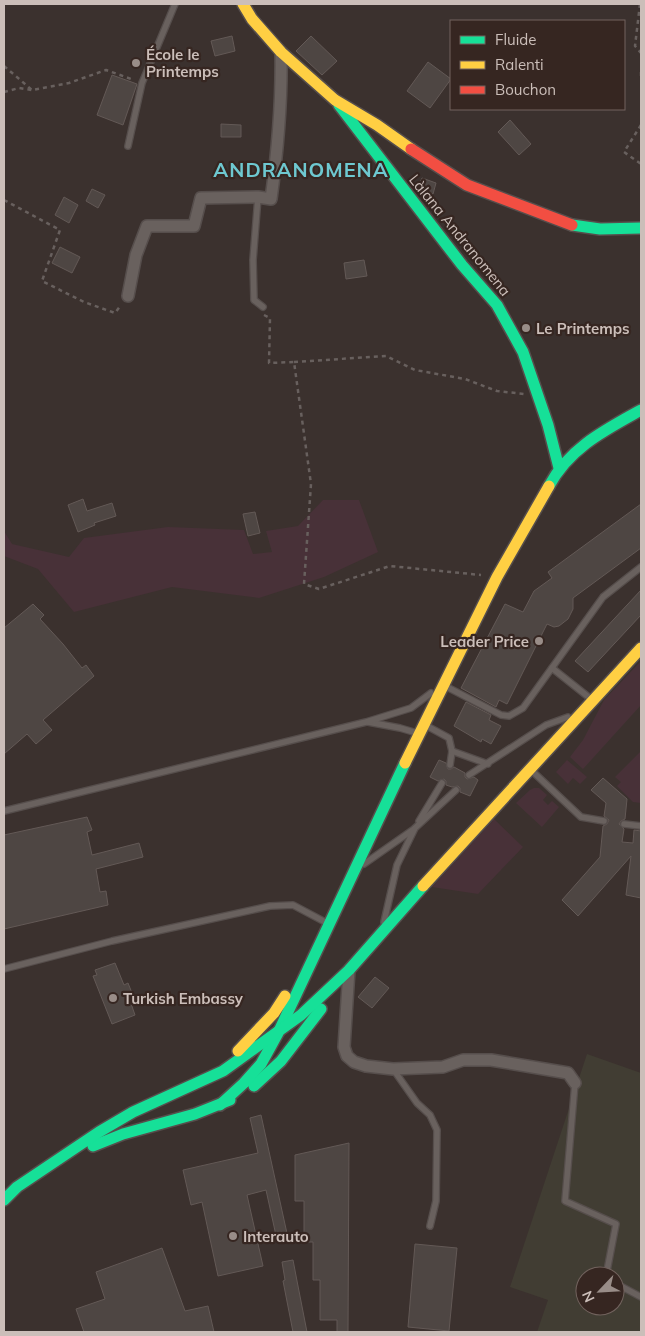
<svg xmlns="http://www.w3.org/2000/svg" width="645" height="1336" font-family="Mulish,sans-serif">
<style>
.medical{fill:#413d33;fill-rule:evenodd}
.green{fill:#483138}
.building{fill:#4e4643;stroke:#635956}
.lines{fill:none;stroke-linecap:round;stroke-linejoin:round}
.lane-casing{stroke:#564e4c;stroke-width:8}
.street-casing{stroke:#564e4c;stroke-width:14}
.fast-casing{stroke:#564e4c;stroke-width:14}
.slow-casing{stroke:#564e4c;stroke-width:14}
.jam-casing{stroke:#564e4c;stroke-width:14}
.path{stroke:#68605e;stroke-width:2.5;stroke-dasharray:4 4;stroke-linecap:butt}
.lane{stroke:#69615e;stroke-width:5.5}
.street{stroke:#69615e;stroke-width:11}
.fast{stroke:#16e098;stroke-width:11}
.slow{stroke:#ffcf43;stroke-width:11}
.jam{stroke:#f24e42;stroke-width:11}
.poi-dot{fill:#998d88;stroke:#362621;stroke-width:2}
.labels{text-anchor:middle;dominant-baseline:central;stroke-width:4.5;stroke-linejoin:round;paint-order:stroke}
.poi-label{font-size:15px;font-weight:bold;fill:#cbbeb9;stroke:#362621;text-anchor:start}
.street-label{font-size:15px;fill:#cbbeb9;stroke:#362621}
.district-label{font-size:20px;font-weight:bold;letter-spacing:1px;fill:#6ec8d0;stroke:#362621}
</style>
<rect width="100%" height="100%" fill="#3b312e"/>
<path class="medical" d="M 587,1054 L 641,1073 L 641,1332 L 537,1332 L 548,1300 L 510,1287 ZM 585,1276 L 615,1276 L 615,1306 L 585,1306 Z"/>
<g class="green">
<path d="M 323,500 L 359,500 L 378,552 L 324,577 L 259,598 L 172,587 L 74,612 L 38,569 L 4,556 L 4,531 L 12,544 L 69,557 L 84,538 L 168,527 L 244,530 L 253,554 L 272,552 L 266,531 L 298,526 Z"/>
<path d="M 641,661 L 641,705 L 583,769 L 570,757 L 583,740 L 604,700 Z"/>
<path d="M 641,751 L 641,803 L 633,802 L 617,786 L 621,782 L 615,777 Z"/>
<path d="M 567,760 L 587,777 L 580,784 L 573,778 L 568,784 L 556,772 Z"/>
<path d="M 534,788 L 539,788 L 547,795 L 543,800 L 548,805 L 552,801 L 559,807 L 542,827 L 516,803 L 530,790 Z"/>
<path d="M 494,819 L 523,847 L 478,894 L 432,887 Z"/>
</g>
<g class="building">
<path d="M 232,36 L 235,51 L 215,56 L 211,41 Z"/>
<path d="M 311,36 L 337,61 L 322,75 L 296,51 Z"/>
<path d="M 428,62 L 451,79 L 430,108 L 407,91 Z"/>
<path d="M 112,75 L 137,84 L 123,125 L 97,115 Z"/>
<path d="M 510,120 L 531,144 L 519,155 L 498,132 Z"/>
<path d="M 221,124 L 241,125 L 241,137 L 221,137 Z"/>
<path d="M 422,178 L 436,183 L 433,194 L 418,188 Z"/>
<path d="M 92,189 L 105,195 L 98,208 L 86,201 Z"/>
<path d="M 64,197 L 78,205 L 69,223 L 55,215 Z"/>
<path d="M 60,247 L 80,257 L 72,273 L 52,263 Z"/>
<path d="M 364,260 L 367,276 L 346,279 L 344,263 Z"/>
<path d="M 83,499 L 87,511 L 112,503 L 116,516 L 94,523 L 95,525 L 78,532 L 68,505 Z"/>
<path d="M 641,504 L 641,548 L 573,598 L 573,609 L 568,619 L 559,626 L 554,627 L 547,624 L 507,704 L 499,700 L 496,707 L 461,688 L 505,604 L 523,612 L 534,591 L 552,578 L 548,572 Z"/>
<path d="M 255,512 L 260,533 L 248,536 L 243,514 Z"/>
<path d="M 641,590 L 641,615 L 588,672 L 575,661 Z"/>
<path d="M 33,604 L 44,615 L 40,619 L 63,644 L 82,668 L 86,665 L 94,676 L 43,720 L 52,730 L 36,744 L 27,734 L 4,754 L 4,628 Z"/>
<path d="M 466,702 L 491,715 L 489,720 L 501,726 L 491,744 L 482,739 L 481,742 L 454,726 Z"/>
<path d="M 439,760 L 446,763 L 448,769 L 451,769 L 454,767 L 465,773 L 465,777 L 467,779 L 474,777 L 478,780 L 470,796 L 460,792 L 460,788 L 458,786 L 452,787 L 446,785 L 446,781 L 444,779 L 438,781 L 430,777 Z"/>
<path d="M 603,778 L 627,799 L 625,819 L 621,821 L 619,824 L 624,829 L 622,842 L 633,843 L 634,830 L 641,831 L 641,898 L 626,895 L 631,856 L 578,916 L 562,900 L 600,857 L 603,826 L 607,824 L 609,820 L 604,816 L 606,803 L 591,790 Z"/>
<path d="M 87,817 L 92,830 L 87,832 L 92,855 L 139,843 L 143,857 L 96,869 L 100,892 L 106,891 L 108,905 L 4,929 L 4,835 Z"/>
<path d="M 115,963 L 124,985 L 128,983 L 132,993 L 128,995 L 135,1015 L 112,1024 L 93,976 L 97,975 L 95,970 Z"/>
<path d="M 375,977 L 389,988 L 372,1008 L 358,997 Z"/>
<path d="M 261,1115 L 288,1238 L 277,1240 L 266,1190 L 247,1195 L 263,1266 L 218,1276 L 202,1202 L 191,1205 L 183,1170 L 258,1153 L 250,1118 Z"/>
<path d="M 349,1143 L 348,1332 L 337,1332 L 337,1320 L 320,1320 L 320,1280 L 313,1280 L 313,1242 L 304,1242 L 304,1201 L 295,1201 L 295,1155 Z"/>
<path d="M 415,1244 L 457,1248 L 449,1331 L 408,1327 Z"/>
<path d="M 162,1248 L 185,1311 L 208,1306 L 214,1332 L 84,1332 L 76,1309 L 105,1299 L 96,1272 Z"/>
<path d="M 293,1260 L 298,1286 L 307,1332 L 293,1332 L 283,1281 L 285,1280 L 282,1262 Z"/>
</g>
<g class="lines">
<g class="lane-casing">
<g id="lane">
<path d="M 128,146 L 142,83 L 175,4"/>
<path d="M 258,197 L 253,260 L 254,300 L 263,307"/>
<path d="M 552,668 L 591,699"/>
<path d="M 447,687 L 501,715 L 509,716 L 523,708 L 603,597 L 641,567"/>
<path d="M 368,722 L 400,728 L 417,733"/>
<path d="M 427,726 L 449,738 L 452,751 L 450,765"/>
<path d="M 452,751 L 488,764"/>
<path d="M 531,770 L 581,817 L 604,821"/>
<path d="M 469,775 L 546,725 L 568,717"/>
<path d="M 4,811 L 366,722 L 411,708 L 431,693"/>
<path d="M 419,821 L 442,783"/>
<path d="M 624,824 L 641,826"/>
<path d="M 364,864 L 414,829"/>
<path d="M 384,922 L 397,865 L 415,828 L 456,790"/>
<path d="M 4,969 L 112,941 L 270,906 L 293,905 L 327,923"/>
<path d="M 393,1069 L 417,1103 L 430,1115 L 437,1130 L 436,1201 L 430,1226"/>
<path d="M 575,1083 L 565,1201 L 616,1224 L 606,1276"/>
<path d="M 615,1283 L 641,1297"/>
</g>
</g>
<g class="street-casing">
<g id="street">
<path d="M 128,296 L 136,255 L 147,226 L 194,226 L 201,198 L 258,197 L 271,199 C 278,148 282,104 281,52"/>
<path d="M 349,970 L 344,1047 L 347,1056 L 354,1062 L 366,1066 L 393,1069 L 443,1067 L 463,1060 L 491,1060 L 568,1073 L 575,1083"/>
</g>
</g>
<g class="fast-casing">
<g id="fast">
<path d="M 339,105 L 462,265 L 497,305 L 523,352 L 548,425 L 559,468"/>
<path d="M 572,225 L 600,229 L 641,228"/>
<path d="M 549,486 C 569,448 605,430 641,410"/>
<path d="M 254,1086 L 281,1061 L 321,1009"/>
<path d="M 220,1105 L 244,1083 L 261,1064 L 278,1033 L 405,763"/>
<path d="M 93,1146 L 123,1134 L 195,1114 L 230,1100"/>
<path d="M 4,1200 L 17,1187 L 99,1132 L 133,1112 L 223,1071 L 301,1015 L 349,970 L 423,886"/>
</g>
</g>
<g class="slow-casing">
<g id="slow">
<path d="M 243,4 L 252,19 L 281,52 L 335,100 L 377,125 L 411,149"/>
<path d="M 405,763 L 497,577 L 549,486"/>
<path d="M 423,886 L 641,648"/>
<path d="M 238,1051 L 274,1013 L 285,996"/>
</g>
</g>
<g class="jam-casing">
<path id="jam" d="M 411,149 L 467,185 L 572,225"/>
</g>
<g class="path">
<path d="M 640,4 L 635,46 L 641,53"/>
<path d="M 4,66 L 32,90 L 69,83 L 106,70 L 134,80"/>
<path d="M 641,72 L 641,76"/>
<path d="M 4,92 L 19,88 L 32,90"/>
<path d="M 641,125 L 624,152 L 641,164"/>
<path d="M 4,200 L 60,230 L 42,281 L 84,302 L 115,313 L 121,305"/>
<path d="M 264,315 L 270,318 L 269,363 L 294,362 L 311,484 L 304,584 L 319,589 L 390,566 L 481,575"/>
<path d="M 294,362 L 386,356 L 415,370 L 465,379 L 497,391 L 524,394"/>
</g>
<use href="#lane" class="lane"/>
<use href="#street" class="street"/>
<use href="#fast" class="fast"/>
<use href="#slow" class="slow"/>
<use href="#jam" class="jam"/>
</g>
<g class="poi-dot">
<circle cx="136" cy="63" r="5"/>
<circle cx="526" cy="328" r="5"/>
<circle cx="539" cy="641" r="5"/>
<circle cx="113" cy="998" r="5"/>
<circle cx="233" cy="1236" r="5"/>
</g>
<g class="labels">
<g class="poi-label">
<text x="146" y="54">École le<tspan x="146" dy="17">Printemps</tspan></text>
<text x="536" y="328">Le Printemps</text>
<text x="529" y="641" text-anchor="end">Leader Price</text>
<text x="123" y="998">Turkish Embassy</text>
<text x="243" y="1236">Interauto</text>
</g>
<g class="street-label">
<text transform="translate(460 235) rotate(51)">Làlana Andranomena</text>
</g>
<g class="district-label">
<text x="301" y="169">ANDRANOMENA</text>
</g>
</g>
<rect width="645" height="1336" fill="none" stroke="#cbbeb9" stroke-width="10"/>
<rect x="450" y="20" width="175" height="90" fill="#362621" stroke="#72635e"/>
<rect x="460" y="36" width="25" height="8" fill="#16e098" stroke="#72635e"/>
<text x="495" y="45" font-size="15" fill="#cbbeb9">Fluide</text>
<rect x="460" y="61" width="25" height="8" fill="#ffcf43" stroke="#72635e"/>
<text x="495" y="70" font-size="15" fill="#cbbeb9">Ralenti</text>
<rect x="460" y="86" width="25" height="8" fill="#f24e42" stroke="#72635e"/>
<text x="495" y="95" font-size="15" fill="#cbbeb9">Bouchon</text>
<g transform="translate(600 1291) rotate(245)"><circle r="24" fill="#362621" stroke="#72635e"/>
<path d="M0-4L9 19L0 12L-9 19Z" fill="#998d88"/>
<text y="-8" font-size="14" font-weight="bold" text-anchor="middle" fill="#cbbeb9">N</text>
</g>
</svg>
